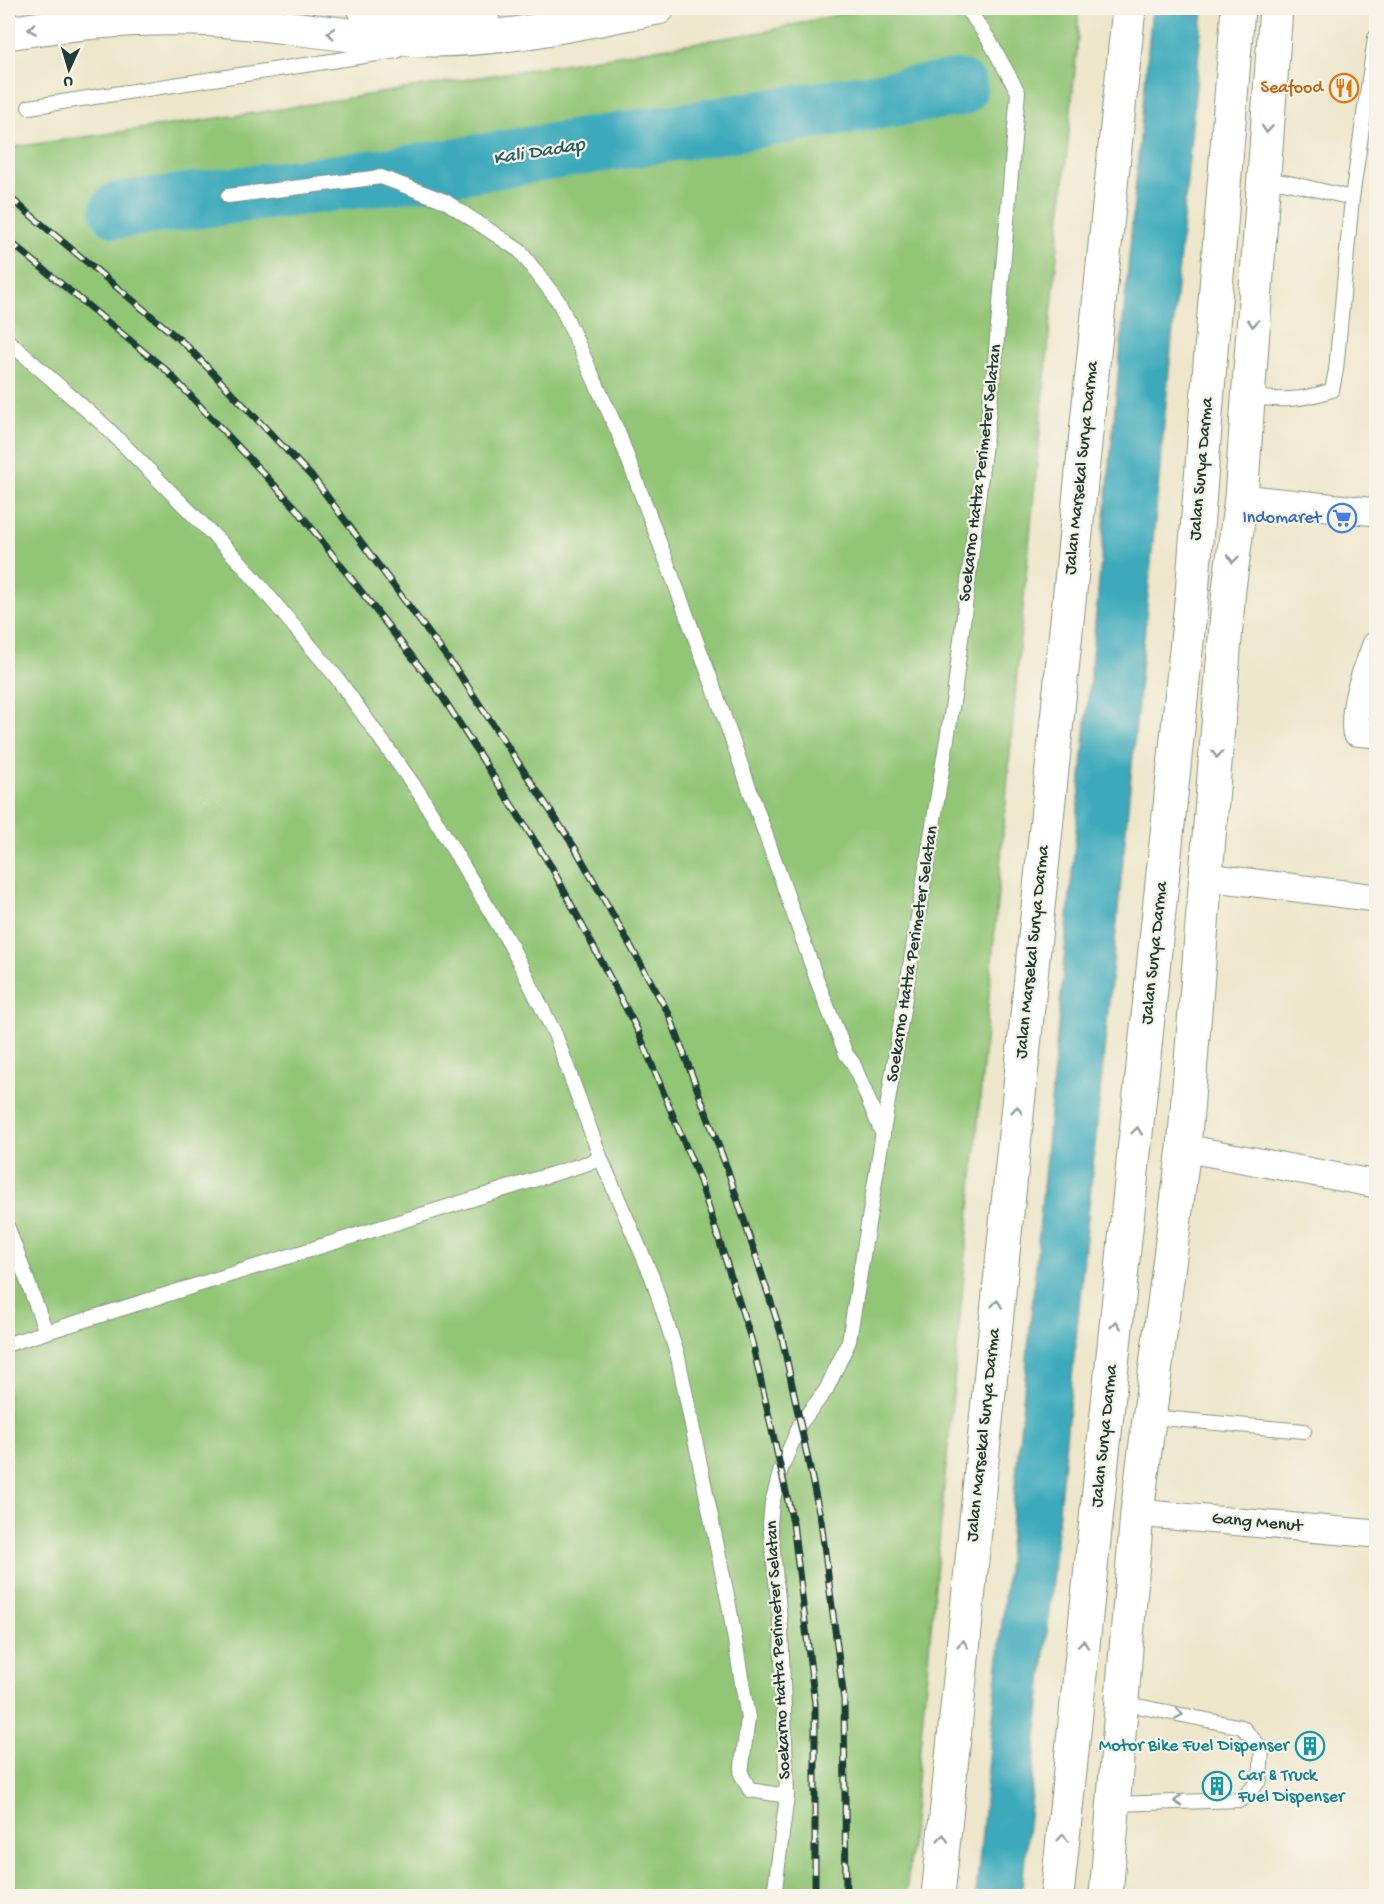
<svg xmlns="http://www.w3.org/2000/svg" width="1384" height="1904" font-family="'Gochi Hand',sans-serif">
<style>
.green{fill:#92c576;stroke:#588155;stroke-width:1.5}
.water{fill:#3daabc;stroke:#2e7478;stroke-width:1.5}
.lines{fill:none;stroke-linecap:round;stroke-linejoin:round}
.river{stroke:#3daabc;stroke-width:57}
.lane-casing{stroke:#86927f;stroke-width:16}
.street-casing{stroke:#86927f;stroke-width:29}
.secondary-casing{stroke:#86927f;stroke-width:35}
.primary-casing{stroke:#86927f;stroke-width:35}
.lane{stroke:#fff;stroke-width:14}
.street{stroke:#fff;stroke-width:27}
.secondary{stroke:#fff;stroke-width:33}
.primary{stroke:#fff;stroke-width:33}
.rail-casing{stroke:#1f3d34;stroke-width:7}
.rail{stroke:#f7f3e8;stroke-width:4.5;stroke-dasharray:14;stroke-linecap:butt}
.oneway{stroke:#8f9e9a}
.labels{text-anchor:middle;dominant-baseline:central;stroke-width:4.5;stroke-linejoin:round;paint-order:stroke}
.food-label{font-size:18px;fill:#c56008;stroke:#f7f3e8;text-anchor:end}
.street-label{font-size:18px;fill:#1f3d34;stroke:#f7f3e8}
.shop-label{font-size:18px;fill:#366cbe;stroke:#f7f3e8;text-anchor:end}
.culture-label{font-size:18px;fill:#0d838f;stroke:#f7f3e8;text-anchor:end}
.water-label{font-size:20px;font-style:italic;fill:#285e5d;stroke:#f7f3e8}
</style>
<rect width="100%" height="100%" fill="#f7f3e8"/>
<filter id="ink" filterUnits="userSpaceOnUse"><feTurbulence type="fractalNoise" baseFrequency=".0167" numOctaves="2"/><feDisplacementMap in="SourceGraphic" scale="12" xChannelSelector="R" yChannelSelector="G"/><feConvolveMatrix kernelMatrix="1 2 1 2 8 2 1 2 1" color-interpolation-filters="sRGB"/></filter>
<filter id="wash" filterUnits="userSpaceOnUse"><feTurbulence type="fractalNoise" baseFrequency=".008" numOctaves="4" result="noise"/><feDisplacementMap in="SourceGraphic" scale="24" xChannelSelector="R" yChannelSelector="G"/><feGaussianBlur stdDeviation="1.35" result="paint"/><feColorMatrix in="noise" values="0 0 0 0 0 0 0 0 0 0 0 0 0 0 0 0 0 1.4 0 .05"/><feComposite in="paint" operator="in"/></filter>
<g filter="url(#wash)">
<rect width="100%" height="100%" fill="#eee6ca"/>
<path class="green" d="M 866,8 L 1078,8 L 1078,37 L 1020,638 L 976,1145 L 906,1896 L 8,1896 L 8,148 L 268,111 L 762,32 Z"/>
<path class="water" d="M 1152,8 L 1203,8 L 1125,839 L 1021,1896 L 976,1896 L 1036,1265 Z"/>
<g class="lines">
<path class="river" d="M 119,210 L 421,172 L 959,88"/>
</g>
</g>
<g filter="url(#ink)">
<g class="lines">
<g class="lane-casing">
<g id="lane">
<path d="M 29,107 L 397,51"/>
<path d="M 1263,179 L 1289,183 L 1352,198 L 1375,38"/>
<path d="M 228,196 L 381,177 L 445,201 L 520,251 L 559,302 L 618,432 L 711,680 L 818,983 L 846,1054 L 853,1063 L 883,1135"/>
<path d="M 8,341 L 106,427 L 242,564 L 337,678 L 420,794 L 511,946 L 555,1034 L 601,1159 L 652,1277 L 678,1357 L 729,1605 L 748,1718 L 741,1774 L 750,1790 L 787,1796"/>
<path d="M 1248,396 C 1281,401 1300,401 1332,390 L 1336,370 L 1352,198"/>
<path d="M 8,1228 L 46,1332"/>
<path d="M 8,1344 L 601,1159"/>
<path d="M 1151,1417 L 1304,1431"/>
<path d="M 1113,1804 L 1241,1800 L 1260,1780 L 1262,1749 L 1242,1727 L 1122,1703"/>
<path d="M 774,1896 L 787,1796 L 781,1628 L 770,1524 L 772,1503 L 781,1469 L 800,1424 L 826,1390 L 849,1341 L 954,696 L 995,362 L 1018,92 L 989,40 L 967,8"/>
</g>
</g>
<g class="street-casing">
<g id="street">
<path d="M 1241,498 L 1376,512"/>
<path d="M 1376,645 C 1366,673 1353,701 1356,732 L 1376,734"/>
<path d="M 1207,877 L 1376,898"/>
<path d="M 1184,1148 L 1376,1184"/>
<path d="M 1137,1513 L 1376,1534"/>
</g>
</g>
<g class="secondary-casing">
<g id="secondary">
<path d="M 364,8 L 483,21"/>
<path d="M 8,33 C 77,22 146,16 216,20 C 289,25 360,40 433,40 C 509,40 584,21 658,8"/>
<path d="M 938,1896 L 1129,8"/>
</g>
</g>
<g class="primary-casing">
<g id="primary">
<path d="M 1057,1896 L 1192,593 L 1238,8"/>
<path d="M 1106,1896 L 1137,1513 L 1184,1148 L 1229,589 L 1241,498 L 1276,8"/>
</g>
</g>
<use href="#lane" class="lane"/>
<use href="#street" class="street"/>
<use href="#secondary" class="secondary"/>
<use href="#primary" class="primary"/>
<g class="rail-casing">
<g id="rail">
<path d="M 8,196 L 186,345 L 315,480 L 460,675 L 575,848 L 669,1014 L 728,1171 L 781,1333 L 821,1521 L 844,1700 L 846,1896"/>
<path d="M 8,240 L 166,370 L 296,508 L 438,690 L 552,868 L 638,1031 L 700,1181 L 752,1342 L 793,1523 L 815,1704 L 815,1896"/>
</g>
</g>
<use href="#rail" class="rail"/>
</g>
<defs><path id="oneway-chevron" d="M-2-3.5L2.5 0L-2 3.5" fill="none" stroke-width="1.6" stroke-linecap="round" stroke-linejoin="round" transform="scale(1.5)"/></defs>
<g class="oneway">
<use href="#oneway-chevron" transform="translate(32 29) rotate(171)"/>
<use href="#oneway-chevron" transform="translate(331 33) rotate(-174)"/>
<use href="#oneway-chevron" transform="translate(1267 129) rotate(94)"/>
<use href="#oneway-chevron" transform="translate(1253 323) rotate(94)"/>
<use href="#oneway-chevron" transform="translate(1233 559) rotate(97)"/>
<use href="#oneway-chevron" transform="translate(1217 754) rotate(94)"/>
<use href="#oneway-chevron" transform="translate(1017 1110) rotate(-84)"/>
<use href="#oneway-chevron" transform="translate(1137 1131) rotate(-84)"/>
<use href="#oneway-chevron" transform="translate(997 1304) rotate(-84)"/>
<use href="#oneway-chevron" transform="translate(1116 1325) rotate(-84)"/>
<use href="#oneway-chevron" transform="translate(963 1644) rotate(-84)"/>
<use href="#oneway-chevron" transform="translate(1083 1644) rotate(-84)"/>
<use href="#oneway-chevron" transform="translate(1179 1714) rotate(11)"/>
<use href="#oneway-chevron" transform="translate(1178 1801) rotate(178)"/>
<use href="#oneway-chevron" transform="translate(943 1838) rotate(-84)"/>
<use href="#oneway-chevron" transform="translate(1063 1838) rotate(-84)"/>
</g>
</g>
<defs>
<g id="restaurant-ring" transform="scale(1.5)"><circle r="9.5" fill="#f7f3e8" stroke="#e8710a" stroke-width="1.5"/><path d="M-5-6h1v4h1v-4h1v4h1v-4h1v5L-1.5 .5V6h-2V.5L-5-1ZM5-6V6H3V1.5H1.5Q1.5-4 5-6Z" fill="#e8710a"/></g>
<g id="supermarket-ring" transform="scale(1.5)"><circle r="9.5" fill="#f7f3e8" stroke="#3f7fe0" stroke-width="1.5"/><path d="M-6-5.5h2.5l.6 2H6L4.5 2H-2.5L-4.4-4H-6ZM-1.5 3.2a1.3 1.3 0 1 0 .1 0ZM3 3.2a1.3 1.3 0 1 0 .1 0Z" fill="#3f7fe0"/></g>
<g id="building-ring" transform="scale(1.5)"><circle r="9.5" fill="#f7f3e8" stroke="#0f9aa8" stroke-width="1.5"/><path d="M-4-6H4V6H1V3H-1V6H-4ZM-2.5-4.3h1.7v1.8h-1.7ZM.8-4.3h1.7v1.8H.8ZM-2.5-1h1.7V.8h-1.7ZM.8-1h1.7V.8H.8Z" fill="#0f9aa8"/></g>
</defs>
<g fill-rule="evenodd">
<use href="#restaurant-ring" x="1344" y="88"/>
<use href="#supermarket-ring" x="1342" y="518"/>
<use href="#building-ring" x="1310" y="1746"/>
<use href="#building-ring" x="1217" y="1786"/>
</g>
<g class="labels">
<g class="food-label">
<text x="1323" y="88">Seafood</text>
</g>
<g class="street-label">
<text transform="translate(1082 468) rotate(-84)">Jalan Marsekal Surya Darma</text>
<text transform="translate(1202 469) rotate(-85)">Jalan Surya Darma</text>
<text transform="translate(981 473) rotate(-83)">Soekarno Hatta Perimeter Selatan</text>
<text transform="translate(1033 952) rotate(-84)">Jalan Marsekal Surya Darma</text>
<text transform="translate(1155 953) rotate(-84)">Jalan Surya Darma</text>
<text transform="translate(913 954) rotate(-81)">Soekarno Hatta Perimeter Selatan</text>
<text transform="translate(984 1435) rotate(-84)">Jalan Marsekal Surya Darma</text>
<text transform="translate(1105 1436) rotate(-84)">Jalan Surya Darma</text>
<text transform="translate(1257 1523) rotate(5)">Gang Menut</text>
<text transform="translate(779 1650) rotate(-93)">Soekarno Hatta Perimeter Selatan</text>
</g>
<g class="shop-label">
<text x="1321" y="518">Indomaret</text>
</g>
<g class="culture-label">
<text x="1289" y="1746">Motor Bike Fuel Dispenser</text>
<text x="1238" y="1776" text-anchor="start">Car &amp; Truck<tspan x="1238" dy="21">Fuel Dispenser</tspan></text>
</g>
<g class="water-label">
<text transform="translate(539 153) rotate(-9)">Kali Dadap</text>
</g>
</g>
<rect width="1384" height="1904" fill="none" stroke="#f7f3e8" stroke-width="30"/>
<g transform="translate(69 69) rotate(184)" stroke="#f7f3e8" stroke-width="4.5" paint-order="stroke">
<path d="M0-4.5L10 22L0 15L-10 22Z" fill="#1f3d34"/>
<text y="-9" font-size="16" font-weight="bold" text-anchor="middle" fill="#1f3d34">U</text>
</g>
</svg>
